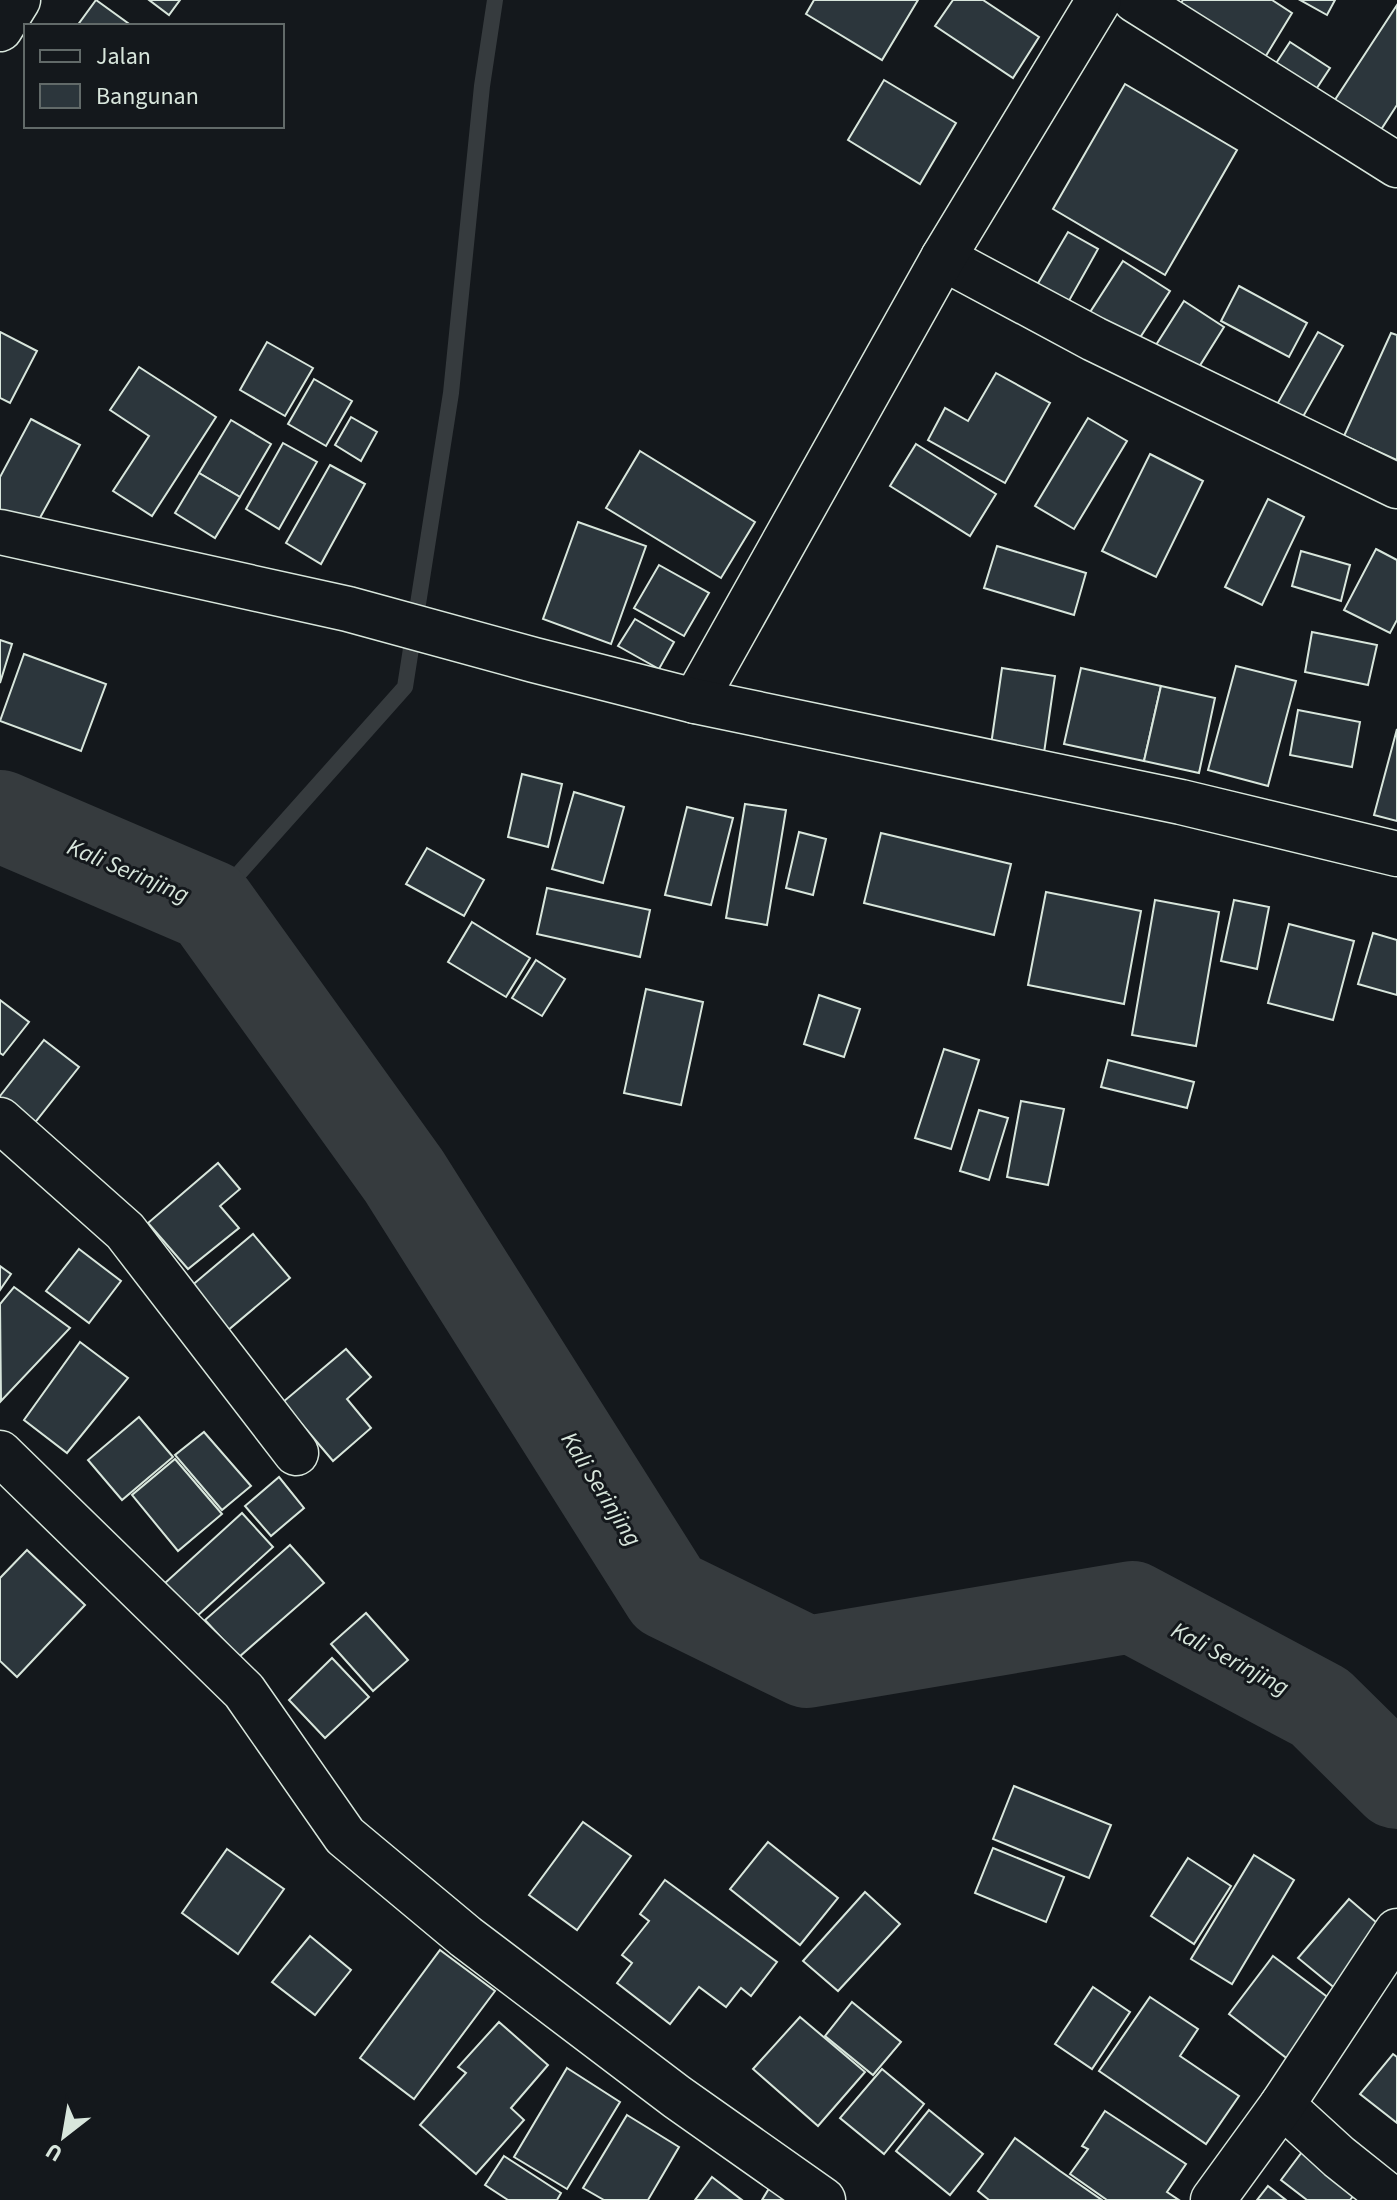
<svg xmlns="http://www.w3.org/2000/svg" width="1397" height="2200" font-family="'Source Sans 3',sans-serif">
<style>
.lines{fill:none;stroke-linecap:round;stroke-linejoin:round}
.stream{stroke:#363b3e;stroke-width:16}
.river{stroke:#363b3e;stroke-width:92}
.building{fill:#2c363c;stroke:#d8e6dc;stroke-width:2}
.street-casing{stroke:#d8e6dc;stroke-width:47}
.secondary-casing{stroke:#d8e6dc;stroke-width:47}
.street{stroke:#14181c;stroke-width:44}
.secondary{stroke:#14181c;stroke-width:44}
.labels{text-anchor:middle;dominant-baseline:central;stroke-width:6;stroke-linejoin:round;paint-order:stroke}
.water-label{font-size:24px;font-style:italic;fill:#d8e6dc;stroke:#14181c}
</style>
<rect width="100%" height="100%" fill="#14181c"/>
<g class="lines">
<path class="stream" d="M 210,906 L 405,687 L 451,393 L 482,86 L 495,0"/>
<path class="river" d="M 0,816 L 210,906 L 404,1176 L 668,1594 L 807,1662 L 1132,1607 L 1320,1707 L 1397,1783"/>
</g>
<g class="building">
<path d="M 96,0 L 132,26 L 77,26 Z"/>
<path d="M 149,0 L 180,0 L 169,15 Z"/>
<path d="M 814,0 L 918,0 L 882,60 L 806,14 Z"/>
<path d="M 953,0 L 983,0 L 1039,37 L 1013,78 L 935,26 Z"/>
<path d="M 1183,0 L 1272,0 L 1292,13 L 1261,64 L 1175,11 Z"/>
<path d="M 1300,0 L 1335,0 L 1327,15 Z"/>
<path d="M 1397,5 L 1397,105 L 1373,142 L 1327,112 Z"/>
<path d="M 1290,42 L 1330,68 L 1309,100 L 1269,74 Z"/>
<path d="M 884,80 L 956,123 L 920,184 L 848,140 Z"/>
<path d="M 1125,84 L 1237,150 L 1165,275 L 1053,209 Z"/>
<path d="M 1068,232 L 1098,249 L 1061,315 L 1030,297 Z"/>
<path d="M 1123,261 L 1170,291 L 1132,350 L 1085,320 Z"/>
<path d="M 1239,286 L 1307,323 L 1289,357 L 1221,321 Z"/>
<path d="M 1184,301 L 1224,327 L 1189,383 L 1149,356 Z"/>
<path d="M 0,332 L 37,351 L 10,403 L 0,398 Z"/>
<path d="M 1318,332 L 1343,346 L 1300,422 L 1275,408 Z"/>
<path d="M 1391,333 L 1397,335 L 1397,460 L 1344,436 Z"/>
<path d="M 267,342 L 313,368 L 285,416 L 240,390 Z"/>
<path d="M 139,367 L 216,417 L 152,516 L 113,491 L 149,436 L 110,410 Z"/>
<path d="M 996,373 L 1050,403 L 1005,483 L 928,440 L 945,408 L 968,421 Z"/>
<path d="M 314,379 L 352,401 L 326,446 L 288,424 Z"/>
<path d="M 351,417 L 377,432 L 361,461 L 335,445 Z"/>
<path d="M 1088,418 L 1127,441 L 1074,529 L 1035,506 Z"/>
<path d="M 31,419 L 80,445 L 30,536 L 0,519 L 0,477 Z"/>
<path d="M 231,420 L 271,444 L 240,497 L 199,473 Z"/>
<path d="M 283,443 L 317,462 L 279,529 L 246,509 Z"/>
<path d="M 916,444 L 996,494 L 970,536 L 890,486 Z"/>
<path d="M 640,451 L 755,522 L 721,578 L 606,508 Z"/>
<path d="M 1150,454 L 1203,481 L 1156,577 L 1102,551 Z"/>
<path d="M 330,465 L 365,484 L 321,564 L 286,543 Z"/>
<path d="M 199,473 L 240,497 L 215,538 L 175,513 Z"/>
<path d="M 1268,499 L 1304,517 L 1262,605 L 1225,587 Z"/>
<path d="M 578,522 L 646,546 L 611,644 L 543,619 Z"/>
<path d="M 997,546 L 1086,573 L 1074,615 L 984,588 Z"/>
<path d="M 1376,549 L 1397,560 L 1397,620 L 1390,633 L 1344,610 Z"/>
<path d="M 1301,551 L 1350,565 L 1341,601 L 1292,586 Z"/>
<path d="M 659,565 L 709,593 L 684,636 L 634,608 Z"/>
<path d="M 635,619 L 674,642 L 659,669 L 618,646 Z"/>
<path d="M 1312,632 L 1377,645 L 1368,685 L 1305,672 Z"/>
<path d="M 0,640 L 12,644 L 0,683 Z"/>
<path d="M 24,654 L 106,684 L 81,751 L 0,721 Z"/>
<path d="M 1236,666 L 1296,681 L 1268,786 L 1208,770 Z"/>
<path d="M 1002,668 L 1055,676 L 1043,760 L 990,752 Z"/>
<path d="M 1081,668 L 1161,686 L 1144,761 L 1064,744 Z"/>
<path d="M 1161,686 L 1215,698 L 1199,773 L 1144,761 Z"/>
<path d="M 1298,710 L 1360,722 L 1352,767 L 1290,755 Z"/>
<path d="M 1397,729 L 1397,821 L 1374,815 Z"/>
<path d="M 522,774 L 562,784 L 548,847 L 508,837 Z"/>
<path d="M 574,792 L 624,807 L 603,883 L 552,869 Z"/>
<path d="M 745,804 L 786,810 L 767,925 L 726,918 Z"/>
<path d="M 687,807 L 733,818 L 711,905 L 665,895 Z"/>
<path d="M 799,832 L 826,839 L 813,895 L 786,888 Z"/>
<path d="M 881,833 L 1011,864 L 994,935 L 864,903 Z"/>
<path d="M 427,848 L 484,880 L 464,916 L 406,884 Z"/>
<path d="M 547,888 L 650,910 L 640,957 L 537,934 Z"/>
<path d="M 1046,892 L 1141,911 L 1124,1004 L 1028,985 Z"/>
<path d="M 1155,900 L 1219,912 L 1196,1046 L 1132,1035 Z"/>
<path d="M 1234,900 L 1269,907 L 1257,969 L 1221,961 Z"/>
<path d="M 472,922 L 530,958 L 506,997 L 448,962 Z"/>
<path d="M 1289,924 L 1354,941 L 1333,1020 L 1268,1003 Z"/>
<path d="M 1373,933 L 1397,940 L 1397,995 L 1358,984 Z"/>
<path d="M 536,960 L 565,979 L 542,1016 L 512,998 Z"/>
<path d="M 646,989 L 703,1002 L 681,1105 L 624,1093 Z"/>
<path d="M 819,995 L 860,1009 L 844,1057 L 804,1044 Z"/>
<path d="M 0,1000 L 29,1022 L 3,1055 L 0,1053 Z"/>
<path d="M 44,1040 L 79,1067 L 29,1130 L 0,1107 L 0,1096 Z"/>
<path d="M 944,1049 L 979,1060 L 951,1149 L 915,1138 Z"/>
<path d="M 1108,1060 L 1194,1082 L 1187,1108 L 1101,1087 Z"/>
<path d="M 1021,1101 L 1064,1109 L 1048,1185 L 1007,1177 Z"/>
<path d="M 979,1110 L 1008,1118 L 989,1180 L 960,1171 Z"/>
<path d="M 218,1163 L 240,1189 L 220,1206 L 239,1228 L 188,1269 L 148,1223 Z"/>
<path d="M 253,1234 L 290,1278 L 227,1331 L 190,1287 Z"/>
<path d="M 79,1249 L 121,1281 L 89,1323 L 46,1291 Z"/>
<path d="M 0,1266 L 11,1274 L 0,1290 Z"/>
<path d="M 14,1287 L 70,1328 L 1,1401 L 0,1304 Z"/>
<path d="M 80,1342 L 128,1378 L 67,1453 L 24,1420 Z"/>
<path d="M 346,1349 L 371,1377 L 347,1399 L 371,1428 L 333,1461 L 283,1402 Z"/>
<path d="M 139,1417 L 173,1457 L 122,1500 L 88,1460 Z"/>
<path d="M 204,1432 L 251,1486 L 222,1510 L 175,1455 Z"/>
<path d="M 175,1459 L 222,1514 L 178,1551 L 132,1495 Z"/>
<path d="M 279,1477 L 304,1508 L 271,1536 L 245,1506 Z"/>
<path d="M 242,1513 L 273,1547 L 196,1617 L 165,1583 Z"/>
<path d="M 290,1545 L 324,1583 L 239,1657 L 205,1620 Z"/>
<path d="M 27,1550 L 85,1605 L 17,1677 L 0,1661 L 0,1578 Z"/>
<path d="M 366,1613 L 408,1660 L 373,1691 L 331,1644 Z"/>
<path d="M 332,1658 L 369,1697 L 325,1738 L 289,1700 Z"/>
<path d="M 1014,1786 L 1111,1825 L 1089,1878 L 993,1839 Z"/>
<path d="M 583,1822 L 631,1856 L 577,1930 L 529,1895 Z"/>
<path d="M 768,1842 L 838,1898 L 800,1945 L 730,1889 Z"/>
<path d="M 993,1848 L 1064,1877 L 1046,1922 L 975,1893 Z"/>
<path d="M 227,1849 L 284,1889 L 238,1954 L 182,1913 Z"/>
<path d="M 1254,1855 L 1294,1880 L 1232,1984 L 1191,1959 Z"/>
<path d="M 1188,1858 L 1231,1886 L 1194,1944 L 1151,1916 Z"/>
<path d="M 665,1880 L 777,1962 L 751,1996 L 741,1988 L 726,2007 L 699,1987 L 670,2024 L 617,1983 L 632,1963 L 622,1955 L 649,1921 L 640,1914 Z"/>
<path d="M 865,1892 L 900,1924 L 838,1991 L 803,1961 Z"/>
<path d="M 1349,1899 L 1391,1935 L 1342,1994 L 1298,1958 Z"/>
<path d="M 310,1936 L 351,1970 L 315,2015 L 272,1982 Z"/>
<path d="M 440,1950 L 495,1991 L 414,2099 L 360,2058 Z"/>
<path d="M 1273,1956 L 1338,2005 L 1293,2063 L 1229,2014 Z"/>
<path d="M 1093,1987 L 1130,2012 L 1092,2069 L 1055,2044 Z"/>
<path d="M 1150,1997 L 1198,2029 L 1180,2056 L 1239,2096 L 1206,2144 L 1099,2071 Z"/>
<path d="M 852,2002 L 901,2042 L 873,2075 L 825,2036 Z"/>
<path d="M 800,2017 L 865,2072 L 818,2126 L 753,2069 Z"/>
<path d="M 499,2022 L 548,2065 L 511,2108 L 524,2120 L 476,2174 L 420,2125 L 466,2073 L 458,2067 Z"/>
<path d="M 1393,2054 L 1397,2057 L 1397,2123 L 1360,2094 Z"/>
<path d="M 567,2068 L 620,2102 L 567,2189 L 514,2157 Z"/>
<path d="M 882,2069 L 924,2104 L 884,2154 L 840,2118 Z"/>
<path d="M 929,2110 L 983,2154 L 950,2195 L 896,2151 Z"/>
<path d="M 1105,2111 L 1186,2164 L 1167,2192 L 1179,2200 L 1107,2200 L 1070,2174 L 1088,2149 L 1082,2146 Z"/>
<path d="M 627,2115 L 679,2147 L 648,2200 L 604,2200 L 583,2188 Z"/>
<path d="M 1015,2138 L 1060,2171 L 1102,2200 L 989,2200 L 978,2191 Z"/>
<path d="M 1308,2144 L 1362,2185 L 1350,2200 L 1307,2200 L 1281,2180 Z"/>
<path d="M 504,2156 L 561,2193 L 557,2200 L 508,2200 L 485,2185 Z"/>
<path d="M 712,2177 L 742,2200 L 695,2200 Z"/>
<path d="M 776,2177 L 812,2200 L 762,2200 Z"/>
<path d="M 1268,2186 L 1286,2200 L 1257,2200 Z"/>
</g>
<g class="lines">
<g class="street-casing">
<g id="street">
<path d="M 1135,0 L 1397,165"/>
<path d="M 0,29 L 18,0"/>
<path d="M 943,258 L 1094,339 L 1397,486"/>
<path d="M 695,701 L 943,258 L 1099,0"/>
<path d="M 0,1120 L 125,1231 L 296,1453"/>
<path d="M 0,1453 L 244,1691 L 345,1836 L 466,1937 L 677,2097 L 823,2200"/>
<path d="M 1282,2105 L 1339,2157 L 1393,2200"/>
<path d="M 1213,2200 L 1282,2105 L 1397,1931"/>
</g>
</g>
<g class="secondary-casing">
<path id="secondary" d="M 0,532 L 348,609 L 534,660 L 695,701 L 1181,802 L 1397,854"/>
</g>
<use href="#street" class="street"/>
<use href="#secondary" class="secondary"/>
</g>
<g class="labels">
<g class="water-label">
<text transform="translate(128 871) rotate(23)">Kali Serinjing</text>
<text transform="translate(601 1489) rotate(58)">Kali Serinjing</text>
<text transform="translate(1230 1659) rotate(28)">Kali Serinjing</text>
</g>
</g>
<rect x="24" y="24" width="260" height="104" fill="#14181c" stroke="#626a69" stroke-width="2"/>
<rect x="40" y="50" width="40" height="12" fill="#14181c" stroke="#626a69" stroke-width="2"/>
<text x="96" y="64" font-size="24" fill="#d8e6dc">Jalan</text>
<rect x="40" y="84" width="40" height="24" fill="#2c363c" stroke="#626a69" stroke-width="2"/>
<text x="96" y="104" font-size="24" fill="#d8e6dc">Bangunan</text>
<g transform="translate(64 2136) rotate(211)" stroke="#14181c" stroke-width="6" paint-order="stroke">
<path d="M0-6L14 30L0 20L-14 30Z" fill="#d8e6dc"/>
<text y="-12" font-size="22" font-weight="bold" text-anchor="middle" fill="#d8e6dc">U</text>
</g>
</svg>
